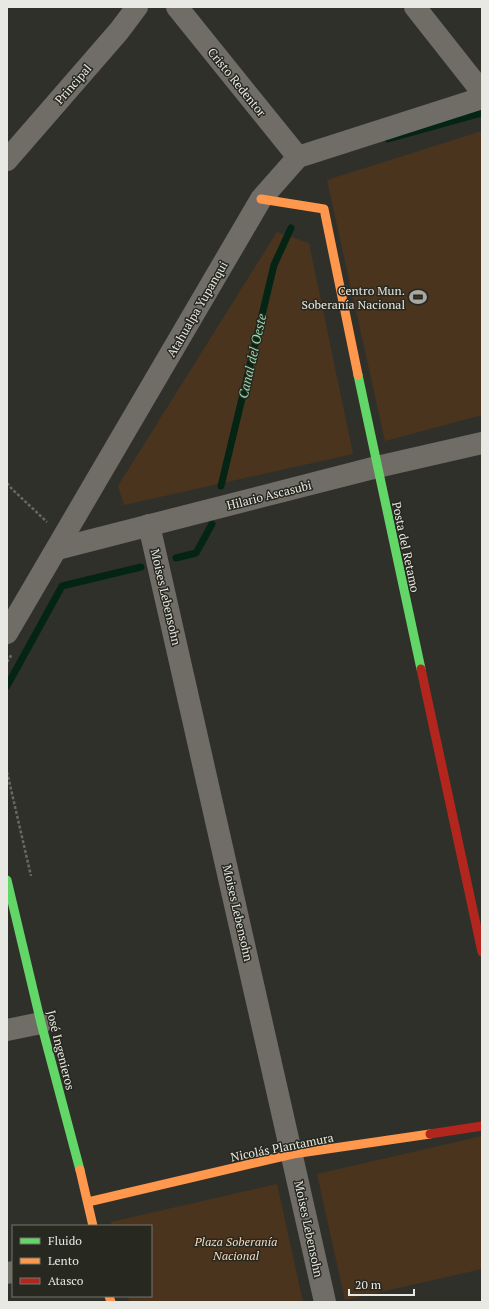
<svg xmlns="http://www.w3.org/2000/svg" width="489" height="1309" font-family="'PT Serif',serif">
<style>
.green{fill:#4b341e}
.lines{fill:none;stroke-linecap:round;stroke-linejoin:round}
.stream{stroke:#042513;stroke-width:7}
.path{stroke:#686763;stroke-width:2.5;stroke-dasharray:3 2;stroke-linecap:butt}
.street{stroke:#706d67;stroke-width:22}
.fast{stroke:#63d668;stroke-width:9}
.slow{stroke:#ff974d;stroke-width:9}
.jam{stroke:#b3261e;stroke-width:9}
.labels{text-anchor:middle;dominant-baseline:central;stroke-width:3;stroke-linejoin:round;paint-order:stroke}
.street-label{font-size:12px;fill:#e9e9e3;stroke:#27281f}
.poi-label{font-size:12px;fill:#e9e9e3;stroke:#27281f;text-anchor:end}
.park-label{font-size:12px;font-style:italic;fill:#fbdbbe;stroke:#27281f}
.water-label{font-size:13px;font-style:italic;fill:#97d9b0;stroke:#27281f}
</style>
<rect width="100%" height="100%" fill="#30302b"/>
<g class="green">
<path d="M 482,131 L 482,415 L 385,441 L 327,180 Z"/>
<path d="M 277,232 L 309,243 L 353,454 L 124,505 L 118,486 Z"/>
<path d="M 482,1136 L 482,1269 L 345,1300 L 317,1174 Z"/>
<path d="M 277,1184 L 303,1302 L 129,1302 L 128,1296 L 151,1296 L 151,1226 L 112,1226 L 111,1222 Z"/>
</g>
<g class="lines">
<g class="stream">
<path d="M 388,139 L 482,113"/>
<path d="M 221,486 L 274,265 L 291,228"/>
<path d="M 176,558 L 196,553 L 212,524"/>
<path d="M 7,686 L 62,586 L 141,567"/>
</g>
<g class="path">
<path d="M 7,483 L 12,489 L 47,522"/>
<path d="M 7,662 L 12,654"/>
<path d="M 7,772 L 31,876"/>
</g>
<g class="street">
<path d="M 177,7 L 298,157"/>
<path d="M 415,7 L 482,92"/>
<path d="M 7,160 L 119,31 L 137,7"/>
<path d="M 149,525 L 325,1302"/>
<path d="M 57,549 L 377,467 L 482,443"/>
<path d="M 7,633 L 261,199 L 298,157 L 482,98"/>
<path d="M 7,1030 L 41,1023"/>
<path d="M 7,1273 L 13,1272"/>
</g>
<g class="fast">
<path d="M 358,375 L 421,669"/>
<path d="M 7,880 L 41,1023 L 80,1170"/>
</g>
<g class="slow">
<path d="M 261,199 L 324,209 L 358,375"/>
<path d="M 80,1170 L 93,1226"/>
<path d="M 88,1202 L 293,1154 L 430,1134"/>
<path d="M 109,1296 L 111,1302"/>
</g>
<g class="jam">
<path d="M 421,669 L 482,952"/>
<path d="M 430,1134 L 482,1126"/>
</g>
</g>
<defs>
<g id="stadium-bare" transform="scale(1.38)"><path d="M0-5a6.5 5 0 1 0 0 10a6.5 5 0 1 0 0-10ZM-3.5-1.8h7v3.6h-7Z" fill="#a8a8a3" stroke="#27281f" stroke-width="2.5" paint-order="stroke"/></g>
</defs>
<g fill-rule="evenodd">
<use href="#stadium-bare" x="418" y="297"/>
</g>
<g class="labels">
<g class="street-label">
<text transform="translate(237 82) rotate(51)">Cristo Redentor</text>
<text transform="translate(73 84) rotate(-49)">Principal</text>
<text transform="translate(197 309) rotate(-60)">Atahualpa Yupanqui</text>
<text transform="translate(269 495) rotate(-14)">Hilario Ascasubi</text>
<text transform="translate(406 547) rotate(78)">Posta del Retamo</text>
<text transform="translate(166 597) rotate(77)">Moises Lebensohn</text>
<text transform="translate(238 913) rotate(77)">Moises Lebensohn</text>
<text transform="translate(61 1050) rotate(76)">José Ingenieros</text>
<text transform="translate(282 1147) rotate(-11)">Nicolás Plantamura</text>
<text transform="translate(309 1229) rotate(78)">Moises Lebensohn</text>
</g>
<g class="poi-label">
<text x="405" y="290">Centro Mun.<tspan x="405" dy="14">Soberanía Nacional</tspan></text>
</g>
<g class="park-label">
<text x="236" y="1241">Plaza Soberanía<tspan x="236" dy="14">Nacional</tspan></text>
</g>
<g class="water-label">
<text transform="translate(252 356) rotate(-77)">Canal del Oeste</text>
</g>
</g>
<rect width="489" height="1309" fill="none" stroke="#e9e9e3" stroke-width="16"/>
<rect x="12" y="1225" width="140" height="72" fill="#27281f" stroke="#75756d"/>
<rect x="20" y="1238" width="20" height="6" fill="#63d668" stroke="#75756d"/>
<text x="48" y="1245" font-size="12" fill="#e9e9e3">Fluido</text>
<rect x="20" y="1258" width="20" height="6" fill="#ff974d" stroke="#75756d"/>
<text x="48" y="1265" font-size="12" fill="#e9e9e3">Lento</text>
<rect x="20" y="1278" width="20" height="6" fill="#b3261e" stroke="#75756d"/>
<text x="48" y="1285" font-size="12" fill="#e9e9e3">Atasco</text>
<path d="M349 1289v6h65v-6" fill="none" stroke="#e9e9e3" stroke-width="2"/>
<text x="355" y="1289" font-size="12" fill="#e9e9e3" stroke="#27281f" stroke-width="3" paint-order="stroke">20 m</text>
</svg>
